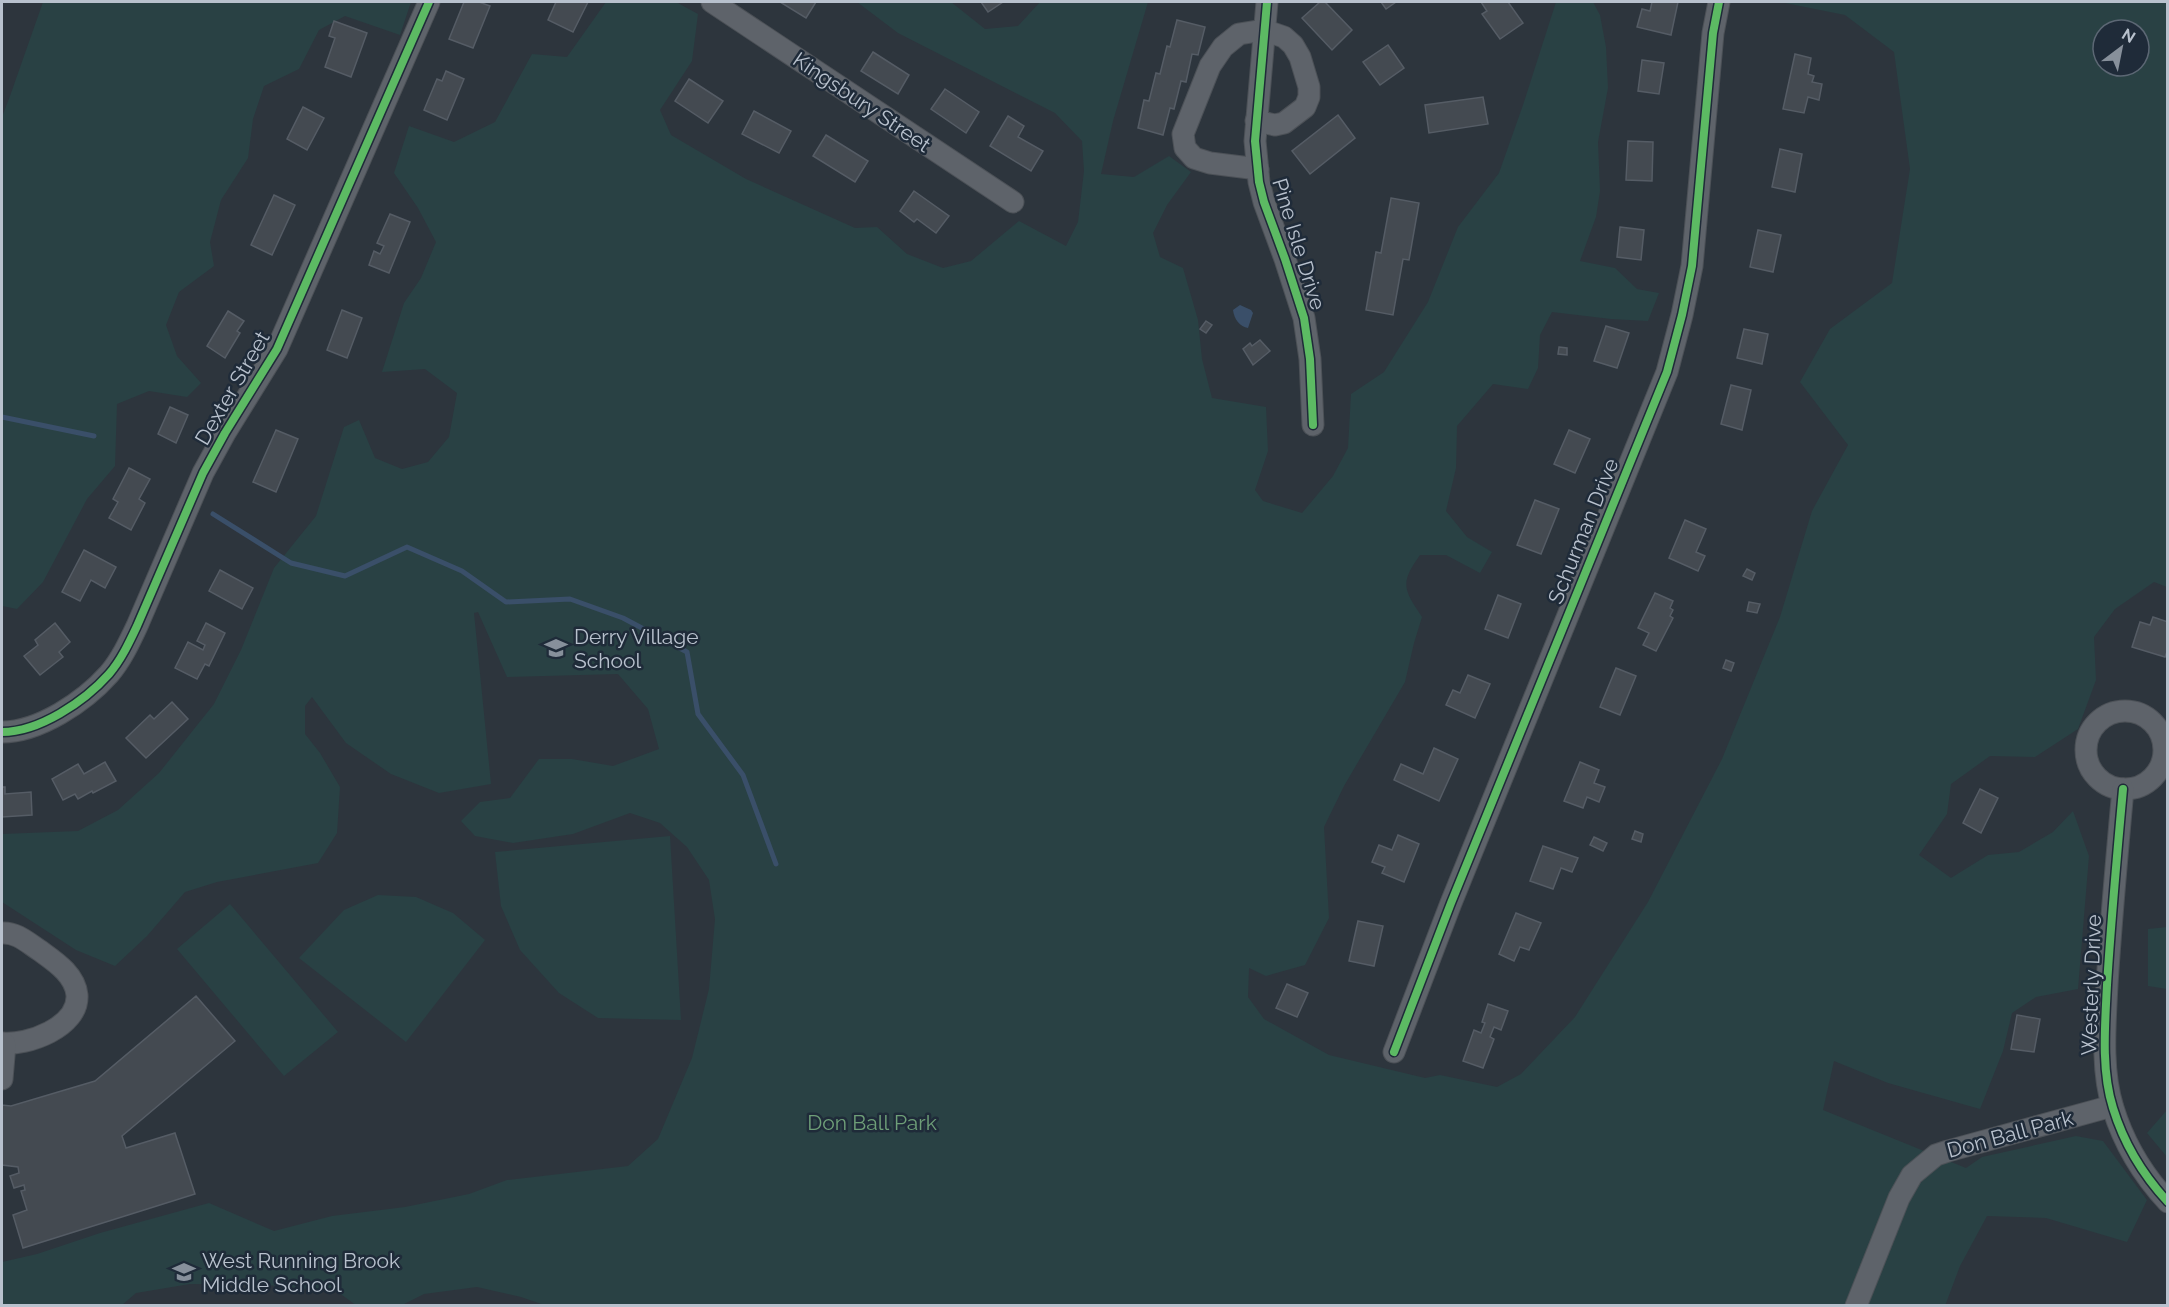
<svg xmlns="http://www.w3.org/2000/svg" width="2169" height="1307" font-family="Raleway,sans-serif">
<style>
.green{fill:#294144;fill-rule:evenodd}
.water{fill:#3a4f69}
.lines{fill:none;stroke-linecap:round;stroke-linejoin:round}
.stream{stroke:#3a4f69;stroke-width:5}
.building{fill:#444a51;stroke:#555c65;stroke-width:1.5}
.minor-casing{stroke:#4c5157;stroke-width:23}
.minor{stroke:#5e636a;stroke-width:21}
.cycleway-casing{stroke:#1f2b39;stroke-width:11}
.cycleway{stroke:#5cba63;stroke-width:8}
.labels{text-anchor:middle;dominant-baseline:central;stroke-width:5;stroke-linejoin:round;paint-order:stroke}
.street-label{font-size:21px;fill:#b8c1cd;stroke:#1f2b39}
.poi-label{font-size:21px;fill:#b8c1cd;stroke:#1f2b39;text-anchor:start}
.park-label{font-size:21px;fill:#6e9f78;stroke:#1f2b39}
</style>
<rect width="100%" height="100%" fill="#2d353d"/>
<g class="green">
<path d="M 43,2 L 411,2 L 400,35 L 345,16 L 319,30 L 299,69 L 264,86 L 253,119 L 248,158 L 221,200 L 210,242 L 214,266 L 179,292 L 166,325 L 177,356 L 201,383 L 187,397 L 149,391 L 117,404 L 115,466 L 87,499 L 43,582 L 17,609 L 2,606 L 2,117 L 10,96 Z"/>
<path d="M 606,2 L 676,2 L 698,14 L 692,61 L 660,110 L 671,135 L 746,179 L 855,228 L 877,227 L 907,254 L 943,268 L 971,261 L 1019,221 L 1066,246 L 1078,222 L 1084,171 L 1082,141 L 1055,113 L 898,33 L 857,2 L 951,2 L 985,29 L 1018,26 L 1040,2 L 1148,2 L 1113,121 L 1101,174 L 1134,177 L 1169,156 L 1191,172 L 1167,205 L 1153,233 L 1160,257 L 1183,268 L 1198,320 L 1202,359 L 1212,398 L 1266,407 L 1268,451 L 1255,490 L 1263,501 L 1302,513 L 1333,476 L 1348,448 L 1351,394 L 1384,372 L 1428,302 L 1458,227 L 1499,173 L 1523,105 L 1556,2 L 1593,2 L 1600,15 L 1606,47 L 1608,88 L 1598,142 L 1600,191 L 1596,217 L 1580,261 L 1615,268 L 1637,289 L 1659,293 L 1648,321 L 1611,319 L 1552,312 L 1540,335 L 1538,368 L 1528,389 L 1493,384 L 1457,426 L 1456,468 L 1446,511 L 1467,537 L 1492,552 L 1480,573 L 1446,555 L 1420,555 C 1400,583 1403,589 1422,617 L 1414,643 L 1405,682 L 1344,786 L 1324,827 L 1329,918 L 1305,965 L 1266,976 L 1249,968 L 1248,997 L 1264,1019 L 1329,1055 L 1425,1078 L 1440,1075 L 1497,1087 L 1521,1074 L 1575,1017 L 1648,902 L 1722,759 L 1780,617 L 1812,511 L 1848,445 L 1800,382 L 1830,329 L 1892,283 L 1910,169 L 1894,52 L 1845,15 L 1780,2 L 2167,2 L 2167,587 L 2154,582 L 2115,609 L 2094,637 L 2096,680 L 2078,729 L 2035,757 L 1990,756 L 1951,784 L 1947,814 L 1919,855 L 1951,878 L 1988,855 L 2019,852 L 2053,832 L 2073,811 L 2089,856 L 2078,989 L 2036,997 L 2012,1013 L 2003,1051 L 1980,1109 L 1888,1083 L 1834,1061 L 1823,1110 L 1966,1168 L 1982,1157 L 2076,1136 L 2103,1141 L 2147,1200 L 2127,1242 L 2046,1218 L 1987,1216 L 1960,1266 L 1945,1306 L 547,1306 L 521,1297 L 477,1287 L 424,1294 L 402,1305 L 357,1306 L 338,1292 L 267,1285 L 190,1284 L 136,1293 L 122,1305 L 2,1305 L 2,1262 L 37,1254 L 100,1233 L 209,1203 L 274,1231 L 332,1216 L 405,1207 L 469,1194 L 507,1180 L 628,1166 L 658,1139 L 692,1058 L 709,989 L 715,919 L 709,880 L 687,847 L 660,823 L 630,813 L 573,834 L 513,843 L 475,836 L 461,821 L 480,802 L 510,798 L 539,759 L 572,759 L 613,766 L 659,749 L 648,709 L 618,674 L 507,677 L 478,612 L 474,613 L 491,784 L 439,793 L 391,774 L 346,743 L 312,697 L 305,706 L 305,734 L 320,753 L 340,787 L 337,833 L 318,863 L 217,882 L 185,892 L 147,936 L 115,966 L 76,950 L 2,902 L 2,834 L 78,831 L 118,810 L 159,773 L 214,704 L 241,650 L 274,568 L 316,516 L 344,427 L 359,420 L 375,458 L 402,469 L 428,462 L 449,437 L 457,393 L 425,369 L 382,372 L 404,303 L 421,278 L 436,242 L 418,208 L 394,173 L 409,126 L 454,142 L 495,122 L 532,54 L 567,57 ZM 2103,30 L 2139,30 L 2139,66 L 2103,66 Z"/>
<path d="M 670,836 L 681,1020 L 598,1018 L 559,993 L 520,950 L 501,906 L 495,852 Z"/>
<path d="M 378,895 L 416,897 L 453,913 L 485,940 L 406,1042 L 299,958 L 344,910 Z"/>
<path d="M 230,904 L 338,1032 L 284,1076 L 177,949 Z"/>
<path d="M 2167,927 L 2167,989 L 2148,986 L 2148,929 Z"/>
<path d="M 2167,1110 L 2167,1157 L 2147,1133 Z"/>
</g>
<path class="water" d="M 1240,305 L 1251,310 L 1253,313 L 1248,328 C 1240,327 1234,319 1233,310 Z"/>
<g class="lines">
<g class="stream">
<path d="M 2,417 L 94,436"/>
<path d="M 213,514 L 291,563 L 345,576 L 407,547 L 462,571 L 506,602 L 570,599 L 623,618 L 687,652 L 698,714 L 743,775 L 776,864"/>
</g>
</g>
<g class="building">
<path d="M 464,2 L 479,2 L 490,6 L 473,48 L 449,39 Z"/>
<path d="M 556,2 L 588,2 L 573,32 L 548,20 Z"/>
<path d="M 780,2 L 816,2 L 806,18 Z"/>
<path d="M 981,2 L 1003,2 L 988,12 Z"/>
<path d="M 1320,2 L 1325,2 L 1352,30 L 1332,50 L 1302,18 Z"/>
<path d="M 1381,2 L 1396,2 L 1386,9 Z"/>
<path d="M 1481,2 L 1508,2 L 1523,23 L 1500,39 L 1482,14 L 1487,11 Z"/>
<path d="M 1649,2 L 1678,2 L 1671,35 L 1637,27 L 1642,9 L 1650,11 L 1652,2 Z"/>
<path d="M 1177,20 L 1205,27 L 1198,55 L 1192,54 L 1186,82 L 1181,81 L 1174,109 L 1170,108 L 1163,135 L 1138,128 L 1144,100 L 1149,101 L 1156,73 L 1160,74 L 1167,46 L 1170,47 Z"/>
<path d="M 334,21 L 367,33 L 351,77 L 325,67 L 335,38 L 329,36 Z"/>
<path d="M 1388,45 L 1404,68 L 1380,85 L 1363,62 Z"/>
<path d="M 873,52 L 909,75 L 898,94 L 861,71 Z"/>
<path d="M 1795,54 L 1811,58 L 1808,74 L 1814,76 L 1812,82 L 1822,84 L 1819,100 L 1808,97 L 1804,113 L 1783,109 Z"/>
<path d="M 1642,60 L 1664,63 L 1659,94 L 1638,91 Z"/>
<path d="M 446,71 L 464,79 L 447,120 L 424,110 L 437,79 L 442,81 Z"/>
<path d="M 689,79 L 723,101 L 708,123 L 675,101 Z"/>
<path d="M 945,89 L 979,112 L 966,133 L 931,109 Z"/>
<path d="M 1483,97 L 1488,124 L 1429,133 L 1425,105 Z"/>
<path d="M 303,107 L 324,118 L 307,150 L 287,139 Z"/>
<path d="M 754,111 L 791,131 L 779,153 L 742,134 Z"/>
<path d="M 1338,115 L 1355,138 L 1310,174 L 1292,151 Z"/>
<path d="M 1008,116 L 1024,126 L 1018,137 L 1043,151 L 1031,171 L 990,146 Z"/>
<path d="M 826,135 L 868,161 L 855,182 L 813,156 Z"/>
<path d="M 1628,141 L 1653,142 L 1652,181 L 1626,180 Z"/>
<path d="M 1780,149 L 1802,154 L 1795,192 L 1772,187 Z"/>
<path d="M 914,191 L 949,216 L 936,233 L 917,219 L 914,222 L 900,211 Z"/>
<path d="M 274,195 L 295,205 L 272,255 L 251,245 Z"/>
<path d="M 1391,198 L 1419,203 L 1409,260 L 1403,259 L 1393,315 L 1366,310 L 1376,252 L 1381,253 Z"/>
<path d="M 390,214 L 410,222 L 389,273 L 369,265 L 374,251 L 380,254 L 384,246 L 377,243 Z"/>
<path d="M 1620,227 L 1644,230 L 1641,260 L 1617,257 Z"/>
<path d="M 1758,230 L 1781,235 L 1773,272 L 1750,267 Z"/>
<path d="M 342,310 L 362,318 L 347,358 L 327,350 Z"/>
<path d="M 228,311 L 244,321 L 237,331 L 240,333 L 225,358 L 207,346 Z"/>
<path d="M 1206,321 L 1212,325 L 1206,333 L 1200,329 Z"/>
<path d="M 1606,326 L 1629,333 L 1617,368 L 1594,361 Z"/>
<path d="M 1744,329 L 1768,334 L 1762,364 L 1737,358 Z"/>
<path d="M 1260,340 L 1270,351 L 1253,365 L 1243,349 L 1250,343 L 1252,346 Z"/>
<path d="M 1559,347 L 1567,348 L 1567,355 L 1558,354 Z"/>
<path d="M 1731,385 L 1751,390 L 1742,430 L 1721,424 Z"/>
<path d="M 170,407 L 188,415 L 176,443 L 158,434 Z"/>
<path d="M 276,430 L 298,439 L 276,492 L 253,482 Z"/>
<path d="M 1569,430 L 1590,439 L 1575,473 L 1554,464 Z"/>
<path d="M 129,468 L 150,479 L 139,499 L 145,503 L 131,530 L 109,518 L 118,502 L 113,499 Z"/>
<path d="M 1535,500 L 1559,509 L 1541,554 L 1517,545 Z"/>
<path d="M 1685,520 L 1706,529 L 1696,552 L 1705,556 L 1698,571 L 1669,558 Z"/>
<path d="M 84,550 L 116,567 L 105,588 L 91,580 L 80,601 L 62,592 Z"/>
<path d="M 1747,569 L 1755,573 L 1752,580 L 1743,576 Z"/>
<path d="M 220,570 L 253,588 L 242,609 L 209,591 Z"/>
<path d="M 1655,593 L 1673,601 L 1670,608 L 1673,610 L 1670,616 L 1673,618 L 1656,651 L 1643,645 L 1649,633 L 1638,628 Z"/>
<path d="M 1498,595 L 1521,604 L 1508,638 L 1485,629 Z"/>
<path d="M 1749,602 L 1760,604 L 1757,613 L 1747,611 Z"/>
<path d="M 2153,617 L 2168,622 L 2168,649 L 2165,657 L 2132,647 L 2140,622 L 2150,625 Z"/>
<path d="M 55,623 L 70,642 L 59,652 L 63,657 L 40,675 L 24,656 L 38,645 L 35,640 Z"/>
<path d="M 206,623 L 225,633 L 209,666 L 205,664 L 197,679 L 175,668 L 188,642 L 203,650 L 205,645 L 197,641 Z"/>
<path d="M 1726,660 L 1734,663 L 1731,671 L 1723,668 Z"/>
<path d="M 1616,668 L 1636,676 L 1620,715 L 1600,707 Z"/>
<path d="M 1468,675 L 1490,684 L 1475,718 L 1446,705 L 1453,690 L 1460,693 Z"/>
<path d="M 172,702 L 188,719 L 146,758 L 126,738 L 150,715 L 154,719 Z"/>
<path d="M 1434,748 L 1458,759 L 1439,801 L 1394,780 L 1401,764 L 1423,774 Z"/>
<path d="M 105,762 L 116,781 L 93,793 L 92,791 L 78,799 L 75,794 L 63,800 L 52,779 L 78,764 L 84,774 Z"/>
<path d="M 1580,762 L 1599,770 L 1594,783 L 1605,787 L 1599,802 L 1587,797 L 1583,808 L 1564,801 Z"/>
<path d="M 2,787 L 5,787 L 5,794 L 31,792 L 32,815 L 2,817 Z"/>
<path d="M 1980,789 L 1998,798 L 1981,833 L 1963,823 Z"/>
<path d="M 1635,831 L 1643,834 L 1641,842 L 1632,839 Z"/>
<path d="M 1398,835 L 1419,844 L 1404,882 L 1382,873 L 1385,867 L 1372,862 L 1379,845 L 1392,850 Z"/>
<path d="M 1594,837 L 1607,843 L 1603,851 L 1590,845 Z"/>
<path d="M 1543,846 L 1578,858 L 1572,872 L 1561,868 L 1553,889 L 1530,881 Z"/>
<path d="M 1516,913 L 1541,923 L 1529,950 L 1520,947 L 1514,961 L 1499,954 Z"/>
<path d="M 1358,921 L 1383,926 L 1374,966 L 1349,961 Z"/>
<path d="M 1287,984 L 1308,993 L 1297,1017 L 1276,1008 Z"/>
<path d="M 196,996 L 235,1041 L 122,1136 L 126,1148 L 175,1133 L 195,1194 L 23,1248 L 13,1215 L 27,1210 L 21,1191 L 25,1190 L 24,1185 L 14,1188 L 10,1176 L 19,1173 L 18,1167 L 2,1165 L 2,1105 L 11,1106 L 95,1081 Z"/>
<path d="M 1488,1004 L 1508,1011 L 1501,1030 L 1494,1027 L 1490,1037 L 1494,1039 L 1483,1068 L 1463,1061 L 1474,1030 L 1481,1033 L 1485,1023 L 1482,1022 Z"/>
<path d="M 2017,1015 L 2040,1019 L 2034,1052 L 2011,1049 Z"/>
</g>
<g class="lines">
<g class="minor-casing">
<g id="minor">
<path d="M 712,2 L 1013,202"/>
<path d="M 1267,2 L 1255,141 L 1259,182 L 1264,202 L 1285,259 L 1304,318 L 1310,359 L 1313,425"/>
<path d="M 1256,121 L 1275,125 L 1284,123 L 1305,107 L 1309,97 L 1309,87 L 1300,57 L 1293,45 L 1284,37 L 1264,30 L 1239,34 L 1223,47 L 1210,66 L 1183,134 L 1185,148 L 1194,158 L 1210,163 L 1258,169"/>
<circle cx="2125" cy="750" r="39"/>
<path d="M 2,732 C 39,732 84,702 109,674 C 121,660 129,643 137,626 L 203,473 L 225,433 L 277,349 L 429,2"/>
<path d="M 2123,789 C 2117,855 2111,920 2107,985 C 2105,1025 2101,1070 2113,1108 C 2124,1144 2142,1174 2168,1202"/>
<path d="M 2,933 C 16,932 27,942 39,950 C 54,961 75,974 77,995 C 79,1027 27,1046 2,1043"/>
<path d="M 1394,1052 L 1451,903 L 1667,372 L 1682,315 L 1692,266 L 1713,33 L 1719,2"/>
<path d="M 2,1079 L 5,1044"/>
<path d="M 1856,1306 L 1899,1198 L 1912,1175 L 1936,1155 L 1948,1151 L 2112,1106"/>
</g>
</g>
<use href="#minor" class="minor"/>
<g class="cycleway-casing">
<g id="cycleway">
<path d="M 1267,2 L 1255,141 L 1259,182 L 1264,202 L 1285,259 L 1304,318 L 1310,359 L 1313,425"/>
<path d="M 2,732 C 39,732 84,702 109,674 C 121,660 129,643 137,626 L 203,473 L 225,433 L 277,349 L 429,2"/>
<path d="M 2123,789 C 2117,855 2111,920 2107,985 C 2105,1025 2101,1070 2113,1108 C 2124,1144 2142,1174 2168,1202"/>
<path d="M 1394,1052 L 1451,903 L 1667,372 L 1682,315 L 1692,266 L 1713,33 L 1719,2"/>
</g>
</g>
<use href="#cycleway" class="cycleway"/>
</g>
<defs>
<g id="school-bare" transform="scale(1.8)"><path d="M0-5L7-2L0 1L-7-2ZM-4 1L0 2.5L4 1V4Q0 6-4 4Z" fill="#87909b" stroke="#1f2b39" stroke-width="2.5" paint-order="stroke"/></g>
</defs>
<g fill-rule="evenodd">
<use href="#school-bare" x="556" y="648"/>
<use href="#school-bare" x="184" y="1272"/>
</g>
<g class="labels">
<g class="street-label">
<text transform="translate(862 102) rotate(34)">Kingsbury Street</text>
<text transform="translate(1299 244) rotate(73)">Pine Isle Drive</text>
<text transform="translate(232 388) rotate(-60)">Dexter Street</text>
<text transform="translate(1583 531) rotate(-68)">Schurman Drive</text>
<text transform="translate(2091 985) rotate(-88)">Westerly Drive</text>
<text transform="translate(2010 1134) rotate(-15)">Don Ball Park</text>
</g>
<g class="poi-label">
<text x="574" y="636">Derry Village<tspan x="574" dy="24">School</tspan></text>
<text x="202" y="1260">West Running Brook<tspan x="202" dy="24">Middle School</tspan></text>
</g>
<g class="park-label">
<text x="872" y="1122">Don Ball Park</text>
</g>
</g>
<rect width="2169" height="1307" fill="none" stroke="#b8c1cd" stroke-width="6"/>
<g transform="translate(2121 48) rotate(32)"><circle r="28" fill="#1f2b39" stroke="#5c6774" stroke-width="1.5"/>
<path d="M0-4.5L10 22L0 15L-10 22Z" fill="#87909b"/>
<text y="-9" font-size="16" font-weight="bold" text-anchor="middle" fill="#b8c1cd">N</text>
</g>
</svg>
